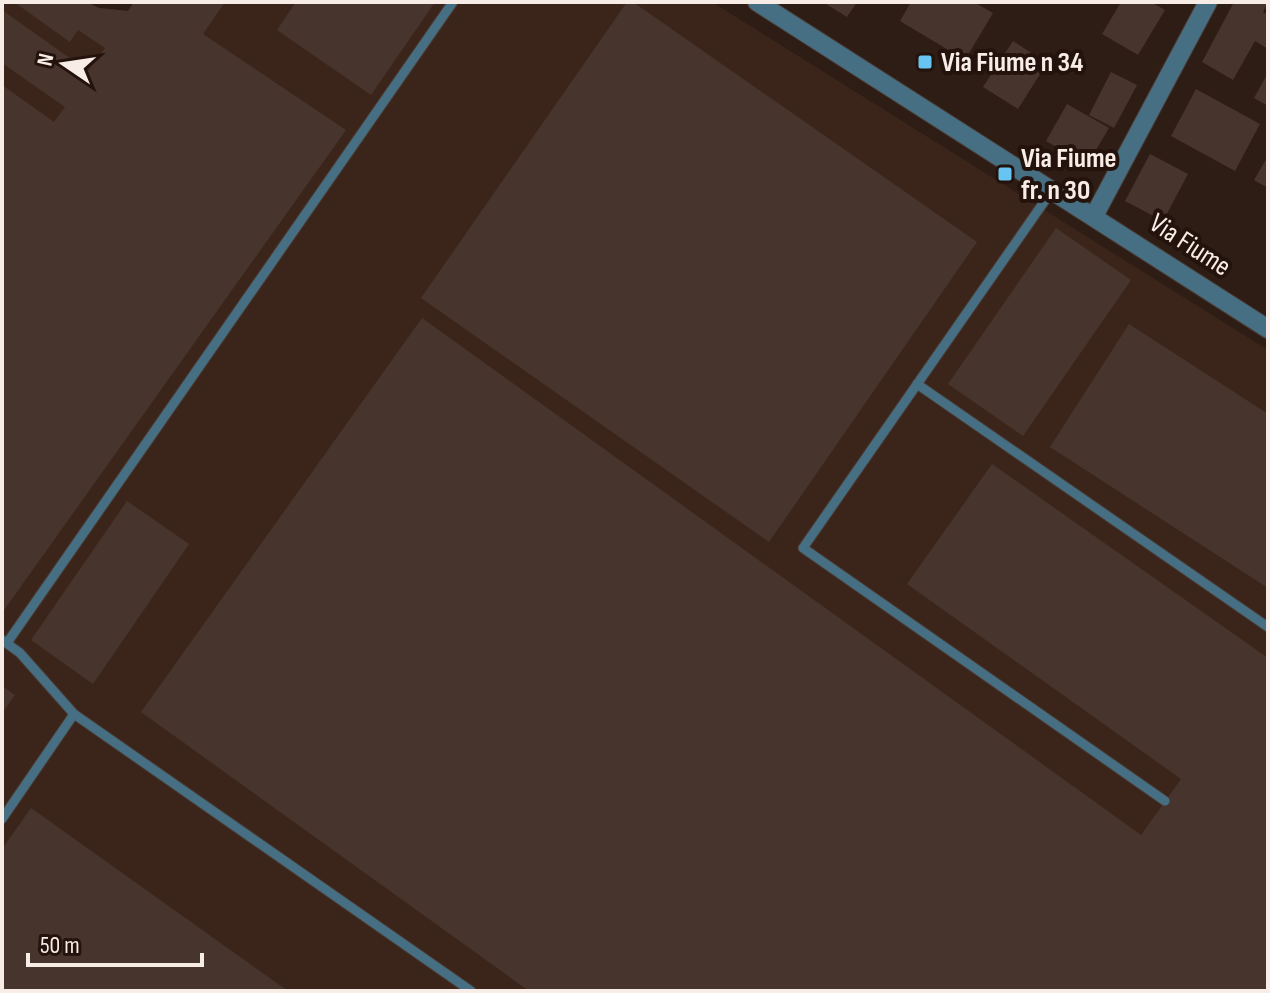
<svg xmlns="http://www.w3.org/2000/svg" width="1270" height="993" font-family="'Sofia Sans Condensed',sans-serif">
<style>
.built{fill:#3b251a}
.building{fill:#47352d}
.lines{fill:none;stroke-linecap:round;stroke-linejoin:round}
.lane-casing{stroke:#4a3a32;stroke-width:11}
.street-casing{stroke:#4a3a32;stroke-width:20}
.lane{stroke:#466f84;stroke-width:9}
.street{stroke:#466f84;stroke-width:18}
.poi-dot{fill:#68c4f0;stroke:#23130c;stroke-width:3}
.labels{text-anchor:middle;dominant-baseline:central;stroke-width:8;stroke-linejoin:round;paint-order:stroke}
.poi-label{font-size:28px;font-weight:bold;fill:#f8ece6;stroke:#23130c;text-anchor:start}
.street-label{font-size:28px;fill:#f8ece6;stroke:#23130c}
</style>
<rect width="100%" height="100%" fill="#2e1d15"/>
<path class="built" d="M 2,2 L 87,2 L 99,8 L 128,11 L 134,2 L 712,2 L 1268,350 L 1268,991 L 2,991 Z"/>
<g class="building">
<path d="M 14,2 L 87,2 L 99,8 L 128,11 L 134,2 L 225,2 L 203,34 L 346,130 L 2,613 L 2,85 L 54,122 L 65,107 L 2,63 L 2,10 L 88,71 L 105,48 L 78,30 L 70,42 Z"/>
<path d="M 296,2 L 435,2 L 371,95 L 277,30 Z"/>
<path d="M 627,2 L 633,2 L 977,242 L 769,542 L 421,298 Z"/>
<path d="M 823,2 L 857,2 L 847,17 Z"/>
<path d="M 911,2 L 974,2 L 993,13 L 965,60 L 900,21 Z"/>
<path d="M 1121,2 L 1151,2 L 1165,10 L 1138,55 L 1102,34 Z"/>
<path d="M 1234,2 L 1268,2 L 1263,12 L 1268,15 L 1268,49 L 1255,41 L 1233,80 L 1202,62 Z"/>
<path d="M 1013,41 L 1047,63 L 1018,109 L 983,87 Z"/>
<path d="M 1111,72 L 1137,85 L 1114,128 L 1089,115 Z"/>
<path d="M 1268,73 L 1268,106 L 1254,98 Z"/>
<path d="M 1196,89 L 1260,124 L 1235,171 L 1171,136 Z"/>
<path d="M 1067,104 L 1109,128 L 1087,165 L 1046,141 Z"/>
<path d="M 1150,154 L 1188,174 L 1163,221 L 1125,201 Z"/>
<path d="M 1268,156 L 1268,188 L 1254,180 Z"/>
<path d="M 1056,228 L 1131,280 L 1023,436 L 948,384 Z"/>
<path d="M 422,318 L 1141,835 L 1181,779 L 907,584 L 992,464 L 1268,658 L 1268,991 L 529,991 L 141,712 Z"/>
<path d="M 1129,324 L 1268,414 L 1268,588 L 1050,447 Z"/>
<path d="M 127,501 L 189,544 L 93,684 L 31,640 Z"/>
<path d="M 2,686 L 15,695 L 2,713 Z"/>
<path d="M 31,808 L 288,991 L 2,991 L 2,849 Z"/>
</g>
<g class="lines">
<g class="lane-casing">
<g id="lane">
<path d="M 1053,189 L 803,548 L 1165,801"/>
<path d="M 917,384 L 1268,627"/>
<path d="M 2,640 L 20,653 L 74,714 L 471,991"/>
<path d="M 7,643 L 453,2"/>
<path d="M 2,819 L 74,714"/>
</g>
</g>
<g class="street-casing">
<g id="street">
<path d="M 757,2 L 1268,329"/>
<path d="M 1094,216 L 1208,2"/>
</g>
</g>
<use href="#lane" class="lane"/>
<use href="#street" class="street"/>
</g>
<g class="poi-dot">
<rect x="917" y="54" width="16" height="16" rx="4"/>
<rect x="997" y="166" width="16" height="16" rx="4"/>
</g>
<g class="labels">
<g class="poi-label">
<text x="941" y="62">Via Fiume n 34</text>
<text x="1021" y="158">Via Fiume<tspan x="1021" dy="32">fr. n 30</tspan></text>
</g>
<g class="street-label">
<text transform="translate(1190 245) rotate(33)">Via Fiume</text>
</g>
</g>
<rect width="1270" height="993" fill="none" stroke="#f8ece6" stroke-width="8"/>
<g transform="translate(64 64) rotate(283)" stroke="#23130c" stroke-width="6" paint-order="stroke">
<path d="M0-6L14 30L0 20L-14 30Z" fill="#f8ece6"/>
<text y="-12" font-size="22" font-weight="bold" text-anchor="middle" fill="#f8ece6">N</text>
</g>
<path d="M28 953v12h174v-12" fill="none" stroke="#f8ece6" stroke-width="4"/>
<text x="40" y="953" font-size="24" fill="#f8ece6" stroke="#23130c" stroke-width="6" paint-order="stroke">50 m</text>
</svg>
